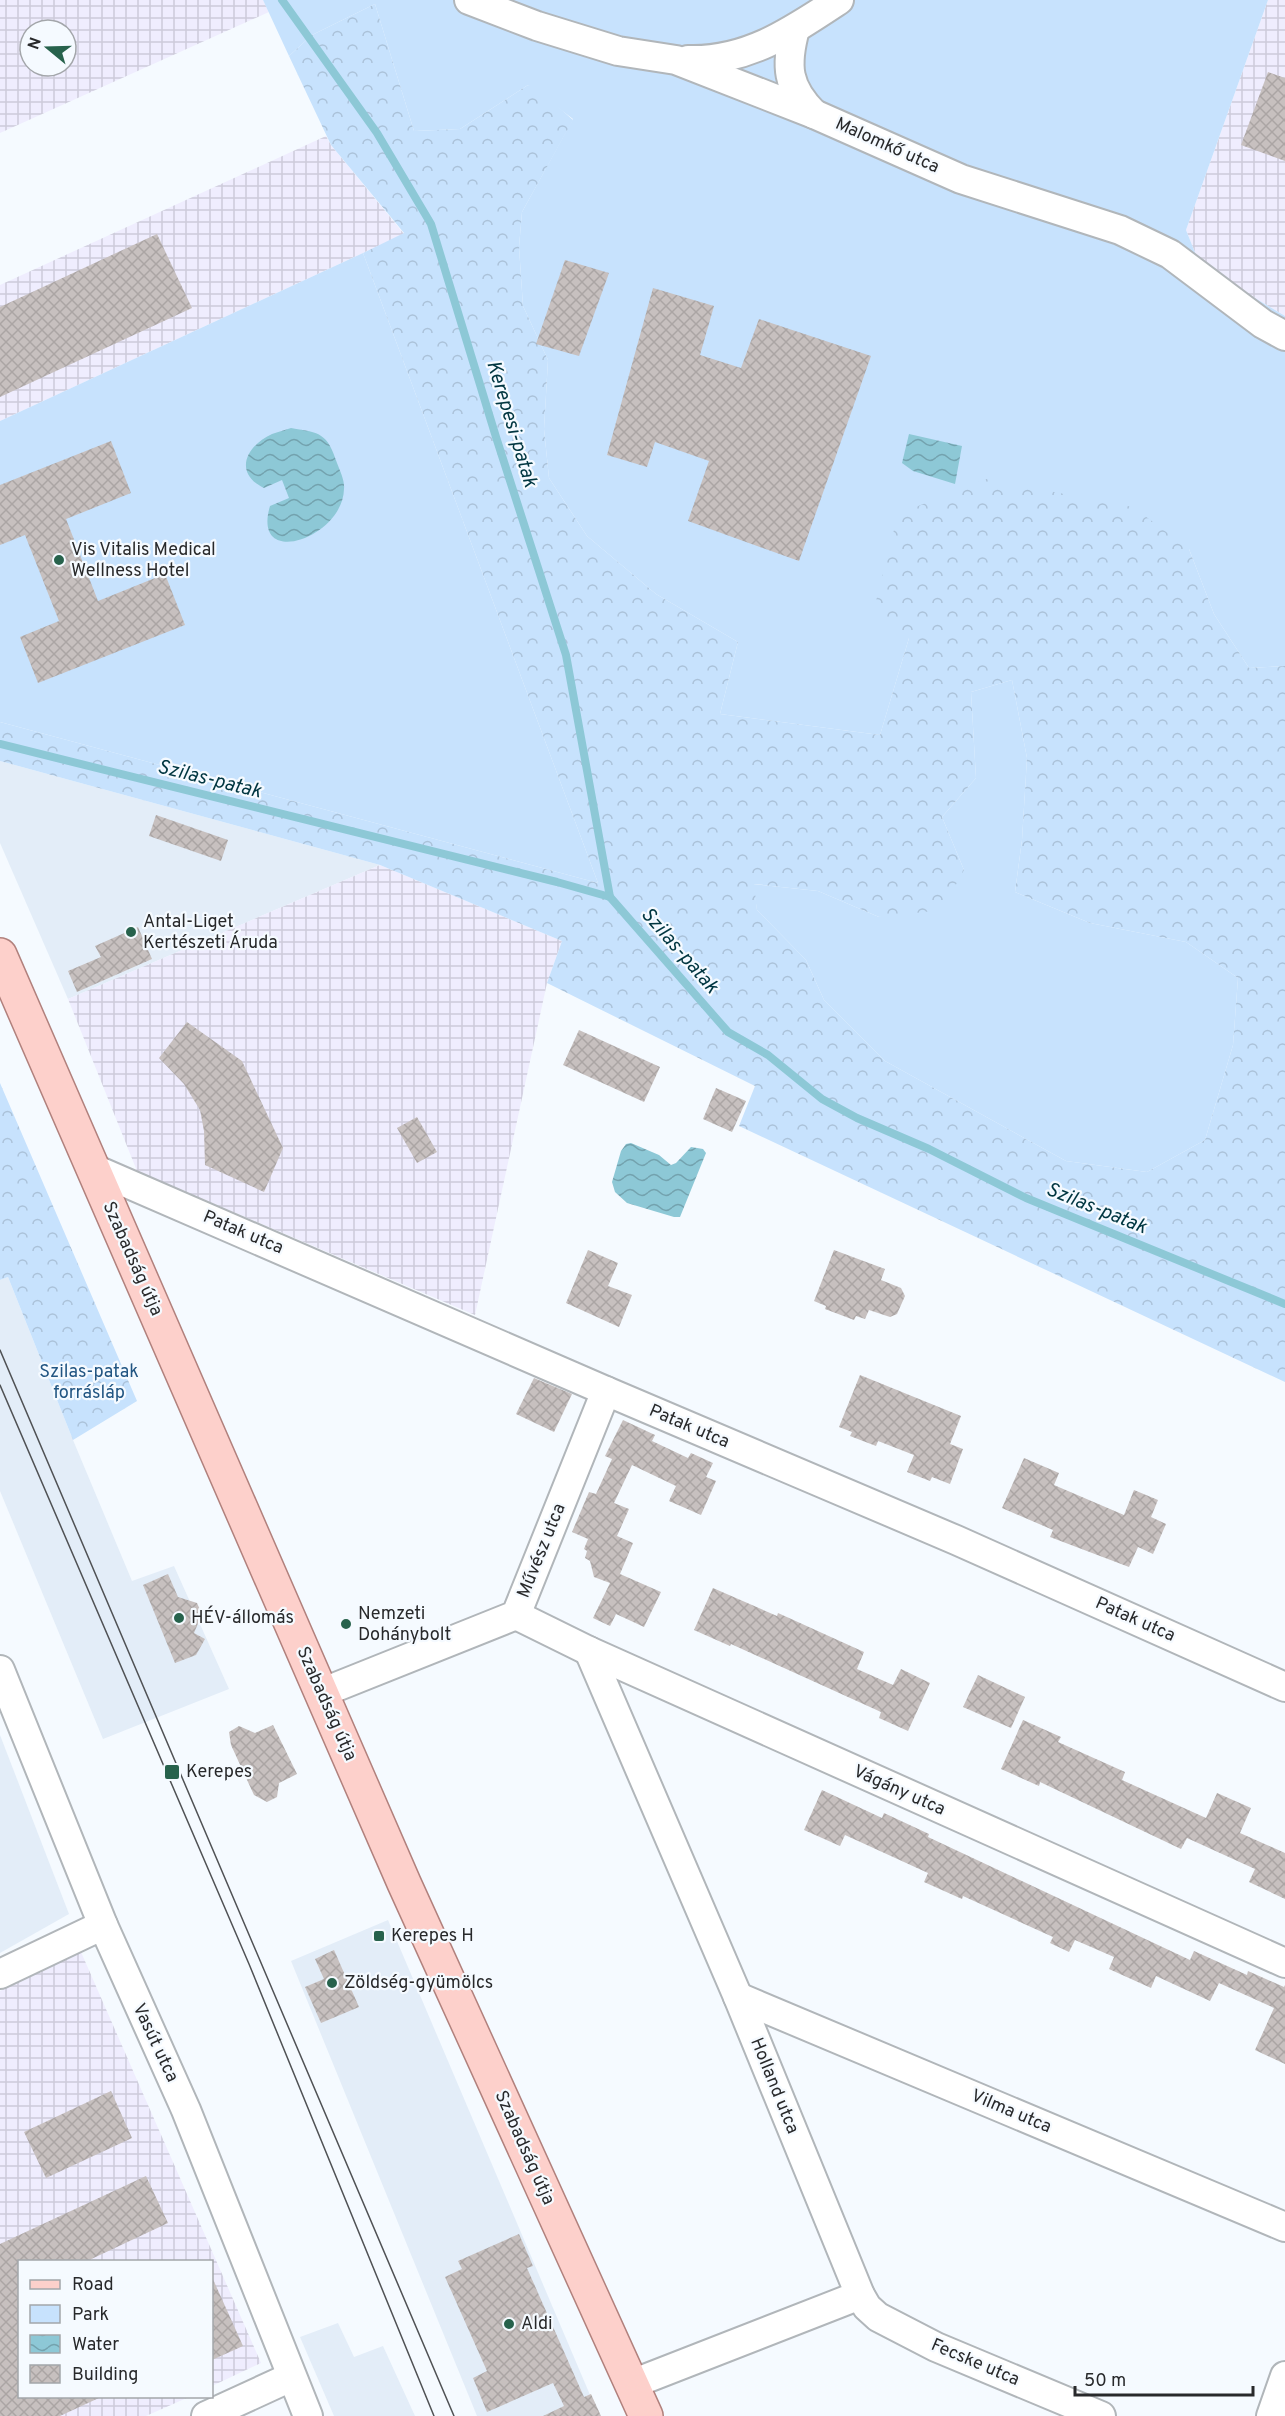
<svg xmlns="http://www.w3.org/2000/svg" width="1285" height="2416" font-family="Overpass,sans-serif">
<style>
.built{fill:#e3edf8}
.industrial{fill:url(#industrial-grid);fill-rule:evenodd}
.green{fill:#c7e2fd}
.forest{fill:url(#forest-crowns);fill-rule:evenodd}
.water{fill:url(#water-waves)}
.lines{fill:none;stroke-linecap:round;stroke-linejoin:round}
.stream{stroke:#8dc8d6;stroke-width:8}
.building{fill:url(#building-cross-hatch)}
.minor-casing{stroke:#b1b6ba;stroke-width:32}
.major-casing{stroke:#b1817d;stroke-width:36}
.minor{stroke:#fff;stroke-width:28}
.major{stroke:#fdd0cb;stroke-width:33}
.tram{stroke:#505255;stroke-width:1.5}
.poi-dot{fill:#27624c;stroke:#f5faff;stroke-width:2}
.labels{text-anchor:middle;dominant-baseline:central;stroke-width:4.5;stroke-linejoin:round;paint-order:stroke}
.street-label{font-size:18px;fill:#28292b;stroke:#f5faff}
.poi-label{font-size:18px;fill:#28292b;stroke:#f5faff;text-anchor:start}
.park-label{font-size:18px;fill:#215582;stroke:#f5faff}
.water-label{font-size:20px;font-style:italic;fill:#003641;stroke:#f5faff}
</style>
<defs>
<pattern id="industrial-grid" width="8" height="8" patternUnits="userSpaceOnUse" patternTransform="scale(1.5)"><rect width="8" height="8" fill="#efedfe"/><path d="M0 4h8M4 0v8" fill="none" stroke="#cdcbda"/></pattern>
<pattern id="forest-crowns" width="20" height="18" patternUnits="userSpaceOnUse" patternTransform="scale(1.5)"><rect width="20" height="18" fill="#c7e2fd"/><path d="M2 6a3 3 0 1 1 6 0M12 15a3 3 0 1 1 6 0" fill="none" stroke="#abc2d9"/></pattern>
<pattern id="water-waves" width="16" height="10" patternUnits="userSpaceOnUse" patternTransform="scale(1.5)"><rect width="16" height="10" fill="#8dc8d6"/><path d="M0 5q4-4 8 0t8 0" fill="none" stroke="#73a2ae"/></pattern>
<pattern id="building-cross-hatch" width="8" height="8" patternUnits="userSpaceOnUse" patternTransform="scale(1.5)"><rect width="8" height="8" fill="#c7c0bf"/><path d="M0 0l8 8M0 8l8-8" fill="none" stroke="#aba5a4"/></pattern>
</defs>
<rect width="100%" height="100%" fill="#f5faff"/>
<g class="built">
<path d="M 0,761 L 380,865 L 68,999 L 0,843 Z"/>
<path d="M 8,1277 L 73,1440 L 132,1581 L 174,1566 L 229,1689 L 103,1739 L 0,1491 L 0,1280 Z"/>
<path d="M 0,1735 L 69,1914 L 0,1953 Z"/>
<path d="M 388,1920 L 599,2416 L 477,2416 L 291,1961 Z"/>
<path d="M 338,2323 L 354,2357 L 383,2346 L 415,2416 L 334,2416 L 300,2337 Z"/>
</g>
<g class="industrial">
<path d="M 0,0 L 263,0 L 269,12 L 0,133 ZM 30,30 L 66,30 L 66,66 L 30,66 Z"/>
<path d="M 1268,0 L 1285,0 L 1285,316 L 1200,265 L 1186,230 Z"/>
<path d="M 326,136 L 331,145 L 404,234 L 0,421 L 0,285 Z"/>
<path d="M 380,865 L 562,941 L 547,983 L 475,1315 L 137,1171 L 68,999 Z"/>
<path d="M 81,1952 L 261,2363 L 212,2386 L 212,2262 L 20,2262 L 20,2396 L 189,2397 L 146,2416 L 0,2416 L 0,1991 Z"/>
</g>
<g class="green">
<path d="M 263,0 L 1268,0 L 1186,230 L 1200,265 L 1285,316 L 1285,666 L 1249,668 L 1214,614 L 1189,549 L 909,638 L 880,735 L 720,714 L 738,642 L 656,594 L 587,536 L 549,478 L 544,429 L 548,360 L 523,306 L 519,247 L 522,212 L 573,119 L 528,85 L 460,129 L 414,131 L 375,4 L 312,35 L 289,56 Z"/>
<path d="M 363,253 L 598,883 L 0,722 L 0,421 Z"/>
<path d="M 1012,680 L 1027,758 L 1022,840 L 1015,892 L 1090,923 L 1186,942 L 1238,978 L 1233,1045 L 1205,1140 L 1147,1172 L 1066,1161 L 885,1061 L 824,1000 L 806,960 L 757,910 L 753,884 L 818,891 L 879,917 L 964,870 L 942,817 L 976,778 L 971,692 Z"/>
</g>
<g class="forest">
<path d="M 375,4 L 414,131 L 460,129 L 528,85 L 538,89 L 573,120 L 522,212 L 519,247 L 523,306 L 548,360 L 544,429 L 549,478 L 587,536 L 656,594 L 738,642 L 720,714 L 880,735 L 909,638 L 873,613 L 898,514 L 986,479 L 1133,507 L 1189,549 L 1214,614 L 1249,668 L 1285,666 L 1285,1382 L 739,1126 L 755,1086 L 547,983 L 562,941 L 380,865 L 0,761 L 0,722 L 598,883 L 363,253 L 404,233 L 331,145 L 289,56 L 312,35 ZM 1012,680 L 1027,758 L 1022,840 L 1015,892 L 1090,923 L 1186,942 L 1238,978 L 1233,1045 L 1205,1140 L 1147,1172 L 1066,1161 L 885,1061 L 824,1000 L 806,960 L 757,910 L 754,884 L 818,891 L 879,917 L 942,910 L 964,870 L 942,817 L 976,778 L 971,692 Z"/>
<path d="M 0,1083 L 137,1401 L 73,1440 L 8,1277 L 0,1280 Z"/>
</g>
<g class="water">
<path d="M 291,428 C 321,433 327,433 337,463 C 340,471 345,481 344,489 C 343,538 251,570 270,506 L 289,498 L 282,480 L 264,488 C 233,473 246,446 272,434 C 278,432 285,430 291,428 Z"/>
<path d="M 909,434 L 962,446 L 955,484 L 913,471 L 902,463 Z"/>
<path d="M 631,1143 L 659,1155 L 671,1165 L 676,1163 L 691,1147 L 703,1149 L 706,1153 L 680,1217 L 674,1217 L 627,1203 L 615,1192 L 612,1182 L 621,1151 L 626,1144 Z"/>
</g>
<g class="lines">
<g class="stream">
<path d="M 282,0 L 377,133 L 431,224 L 496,437 L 566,655 L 610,897"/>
<path d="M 0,744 L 557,882 L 610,897 L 728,1032 L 768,1055 L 822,1099 L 857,1118 L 929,1149 L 1026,1198 L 1285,1304"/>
</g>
</g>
<g class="building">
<path d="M 1268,72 L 1285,78 L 1285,161 L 1241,145 Z"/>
<path d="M 157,234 L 192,308 L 0,397 L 0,307 Z"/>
<path d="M 565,260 L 609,273 L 579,356 L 536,344 Z"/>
<path d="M 653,288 L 714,306 L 700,355 L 741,368 L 759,319 L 871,356 L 799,561 L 688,521 L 709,461 L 655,442 L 647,467 L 607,455 Z"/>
<path d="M 111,441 L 131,493 L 66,519 L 98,601 L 165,574 L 185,625 L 38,683 L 20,637 L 59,621 L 25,535 L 0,545 L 0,485 Z"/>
<path d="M 156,815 L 228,840 L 221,861 L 149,836 Z"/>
<path d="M 138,927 L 152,959 L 77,992 L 68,971 L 101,957 L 95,946 Z"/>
<path d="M 187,1022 L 242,1061 L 283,1148 L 264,1192 L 205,1165 L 204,1131 L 200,1110 L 184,1084 L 159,1058 Z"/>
<path d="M 579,1030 L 660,1067 L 644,1102 L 563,1065 Z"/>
<path d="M 716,1088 L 746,1101 L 732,1132 L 703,1119 Z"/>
<path d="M 417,1117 L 437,1152 L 417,1163 L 397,1128 Z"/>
<path d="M 588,1250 L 618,1263 L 608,1286 L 632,1295 L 619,1327 L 566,1303 Z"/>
<path d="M 834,1250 L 885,1269 L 881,1280 L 901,1288 L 905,1296 L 897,1314 L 890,1317 L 869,1310 L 865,1319 L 856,1316 L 854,1320 L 825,1309 L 826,1306 L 814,1301 Z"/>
<path d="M 860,1375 L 961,1416 L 950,1444 L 963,1449 L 950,1484 L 932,1477 L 930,1481 L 907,1472 L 914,1455 L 878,1441 L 876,1446 L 850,1436 L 852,1432 L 839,1427 Z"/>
<path d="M 534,1378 L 572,1394 L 554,1432 L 516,1414 Z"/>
<path d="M 623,1420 L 655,1435 L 652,1441 L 688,1458 L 691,1453 L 713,1463 L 706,1477 L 716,1481 L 701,1515 L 669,1501 L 676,1486 L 632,1465 L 614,1503 L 629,1509 L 617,1536 L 633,1543 L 620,1574 L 661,1592 L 644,1627 L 616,1614 L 610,1626 L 593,1618 L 610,1583 L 594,1577 L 590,1561 L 585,1558 L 587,1551 L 584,1549 L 588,1539 L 572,1532 L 589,1492 L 596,1494 L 612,1459 L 605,1456 Z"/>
<path d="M 1024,1458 L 1059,1473 L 1054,1485 L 1124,1515 L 1134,1490 L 1158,1500 L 1151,1517 L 1166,1524 L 1153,1554 L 1138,1547 L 1129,1567 L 1050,1537 L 1053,1530 L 1002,1508 Z"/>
<path d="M 168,1574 L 178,1597 L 197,1603 L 202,1614 L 194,1633 L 205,1639 L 196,1655 L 175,1663 L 143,1585 Z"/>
<path d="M 713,1588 L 777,1616 L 778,1613 L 864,1652 L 857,1669 L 893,1685 L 901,1669 L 930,1683 L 908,1731 L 879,1718 L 881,1712 L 731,1644 L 730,1646 L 694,1630 Z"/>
<path d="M 978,1675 L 1025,1697 L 1011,1728 L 963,1707 Z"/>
<path d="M 1023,1720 L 1061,1737 L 1058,1742 L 1125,1772 L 1122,1780 L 1206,1818 L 1217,1793 L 1251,1808 L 1240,1833 L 1285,1853 L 1285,1899 L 1249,1882 L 1255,1869 L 1187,1838 L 1181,1849 L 1040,1782 L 1039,1786 L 1001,1769 Z"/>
<path d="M 273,1725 L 297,1774 L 279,1783 L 277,1797 L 267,1802 L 254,1795 L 231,1745 L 229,1732 L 239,1726 L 255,1733 Z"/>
<path d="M 822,1790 L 882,1818 L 884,1813 L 929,1834 L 928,1837 L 1190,1960 L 1194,1951 L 1247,1975 L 1248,1971 L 1284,1987 L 1285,1985 L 1285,2064 L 1255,2050 L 1274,2008 L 1219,1983 L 1210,2001 L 1156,1976 L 1151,1988 L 1109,1969 L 1114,1957 L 1075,1940 L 1069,1952 L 1050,1943 L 1053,1937 L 963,1896 L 962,1899 L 924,1882 L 928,1873 L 845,1835 L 840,1846 L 804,1830 Z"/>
<path d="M 334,1950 L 359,2007 L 321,2023 L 305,1987 L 324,1979 L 315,1959 Z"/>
<path d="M 111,2091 L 132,2138 L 46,2178 L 24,2132 Z"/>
<path d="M 146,2176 L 168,2223 L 85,2262 L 20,2262 L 20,2397 L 101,2397 L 60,2416 L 0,2416 L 0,2244 Z"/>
<path d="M 519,2234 L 533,2266 L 527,2268 L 584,2397 L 591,2394 L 601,2416 L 543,2416 L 564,2406 L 553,2383 L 487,2412 L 473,2378 L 487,2371 L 445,2277 L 462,2269 L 458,2261 Z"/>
<path d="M 212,2277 L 243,2346 L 212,2360 Z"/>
</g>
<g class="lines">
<g class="minor-casing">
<g id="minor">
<path d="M 469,0 L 537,26 L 618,51 L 676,60 L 814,114 L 961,179 L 1120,230 L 1170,254 L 1263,324 L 1285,336"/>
<path d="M 795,29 C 785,66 787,87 814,114"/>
<path d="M 688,60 C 747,62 792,31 839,0"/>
<path d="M 92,1168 L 606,1391 L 956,1540 L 1285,1687"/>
<path d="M 516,1615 L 589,1651 L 1285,1963"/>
<path d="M 589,1651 L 738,1997 L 860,2295 L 632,2384"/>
<path d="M 0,1670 L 103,1925 L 186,2110 L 308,2416"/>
<path d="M 321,1693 L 516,1615 L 606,1391"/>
<path d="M 0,1974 L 103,1925"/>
<path d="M 738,1997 L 1285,2227"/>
<path d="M 860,2295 L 867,2307 L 878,2317 L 936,2347 L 1101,2416"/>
<path d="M 206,2416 L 291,2377"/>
<path d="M 1271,2416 L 1285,2376"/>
</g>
</g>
<g class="major-casing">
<path id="major" d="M 0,955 L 404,1883 L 646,2416"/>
</g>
<use href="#minor" class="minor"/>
<use href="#major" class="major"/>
<g class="tram">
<path d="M 0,1350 L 454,2416"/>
<path d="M 0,1385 L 249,1964 L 434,2416"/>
</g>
</g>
<g class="poi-dot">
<circle cx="59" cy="560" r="6"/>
<circle cx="131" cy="932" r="6"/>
<circle cx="179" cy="1618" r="6"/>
<circle cx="346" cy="1624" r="6"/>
<rect x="164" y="1764" width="16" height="16" rx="3"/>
<rect x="373" y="1930" width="12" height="12" rx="3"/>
<circle cx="332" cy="1983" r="6"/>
<circle cx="509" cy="2324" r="6"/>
</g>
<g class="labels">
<g class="street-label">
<text transform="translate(887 146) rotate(24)">Malomkő utca</text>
<text transform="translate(243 1233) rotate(23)">Patak utca</text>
<text transform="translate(132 1259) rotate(66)">Szabadság útja</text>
<text transform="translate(689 1427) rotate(23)">Patak utca</text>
<text transform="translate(542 1551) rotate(-68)">Művész utca</text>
<text transform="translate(1135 1620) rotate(24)">Patak utca</text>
<text transform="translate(326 1704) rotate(66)">Szabadság útja</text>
<text transform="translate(899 1791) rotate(24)">Vágány utca</text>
<text transform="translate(155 2043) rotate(65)">Vasút utca</text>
<text transform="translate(774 2086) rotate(68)">Holland utca</text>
<text transform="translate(1011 2112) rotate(23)">Vilma utca</text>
<text transform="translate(524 2148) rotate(66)">Szabadság útja</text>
<text transform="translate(975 2363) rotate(23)">Fecske utca</text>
</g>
<g class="poi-label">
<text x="71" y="550">Vis Vitalis Medical<tspan x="71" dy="21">Wellness Hotel</tspan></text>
<text x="143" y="922">Antal-Liget<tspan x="143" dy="21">Kertészeti Áruda</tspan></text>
<text x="358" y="1614">Nemzeti<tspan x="358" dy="21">Dohánybolt</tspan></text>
<text x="191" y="1618">HÉV-állomás</text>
<text x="186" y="1772">Kerepes</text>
<text x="391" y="1936">Kerepes H</text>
<text x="344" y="1983">Zöldség-gyümölcs</text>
<text x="521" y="2324">Aldi</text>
</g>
<g class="park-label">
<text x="89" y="1372">Szilas-patak<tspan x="89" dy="21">forrásláp</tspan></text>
</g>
<g class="water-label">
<text transform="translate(511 424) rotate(73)">Kerepesi-patak</text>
<text transform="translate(209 780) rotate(14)">Szilas-patak</text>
<text transform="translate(679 951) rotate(49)">Szilas-patak</text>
<text transform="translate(1096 1209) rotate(22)">Szilas-patak</text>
</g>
</g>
<rect x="18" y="2260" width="195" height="138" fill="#f5faff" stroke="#a3a6aa" stroke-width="1.5"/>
<rect x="30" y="2280" width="30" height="9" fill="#fdd0cb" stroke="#a3a6aa" stroke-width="1.5"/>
<text x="72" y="2290" font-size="18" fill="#28292b">Road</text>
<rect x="30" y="2305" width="30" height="18" fill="#c7e2fd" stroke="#a3a6aa" stroke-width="1.5"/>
<text x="72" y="2320" font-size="18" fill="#28292b">Park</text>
<rect x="30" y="2335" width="30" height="18" fill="url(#water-waves)" stroke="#a3a6aa" stroke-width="1.5"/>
<text x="72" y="2350" font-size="18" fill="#28292b">Water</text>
<rect x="30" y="2365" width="30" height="18" fill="url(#building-cross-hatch)" stroke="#a3a6aa" stroke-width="1.5"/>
<text x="72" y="2380" font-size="18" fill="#28292b">Building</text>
<g transform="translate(48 48) rotate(289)"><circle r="28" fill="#f5faff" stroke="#a3a6aa" stroke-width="1.5"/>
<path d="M0-4.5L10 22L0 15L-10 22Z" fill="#27624c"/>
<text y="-9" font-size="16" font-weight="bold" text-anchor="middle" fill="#28292b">N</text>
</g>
<path d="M1075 2386v9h178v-9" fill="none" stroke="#28292b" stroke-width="3"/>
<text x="1084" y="2386" font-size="18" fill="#28292b" stroke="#f5faff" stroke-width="4.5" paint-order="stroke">50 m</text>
</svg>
